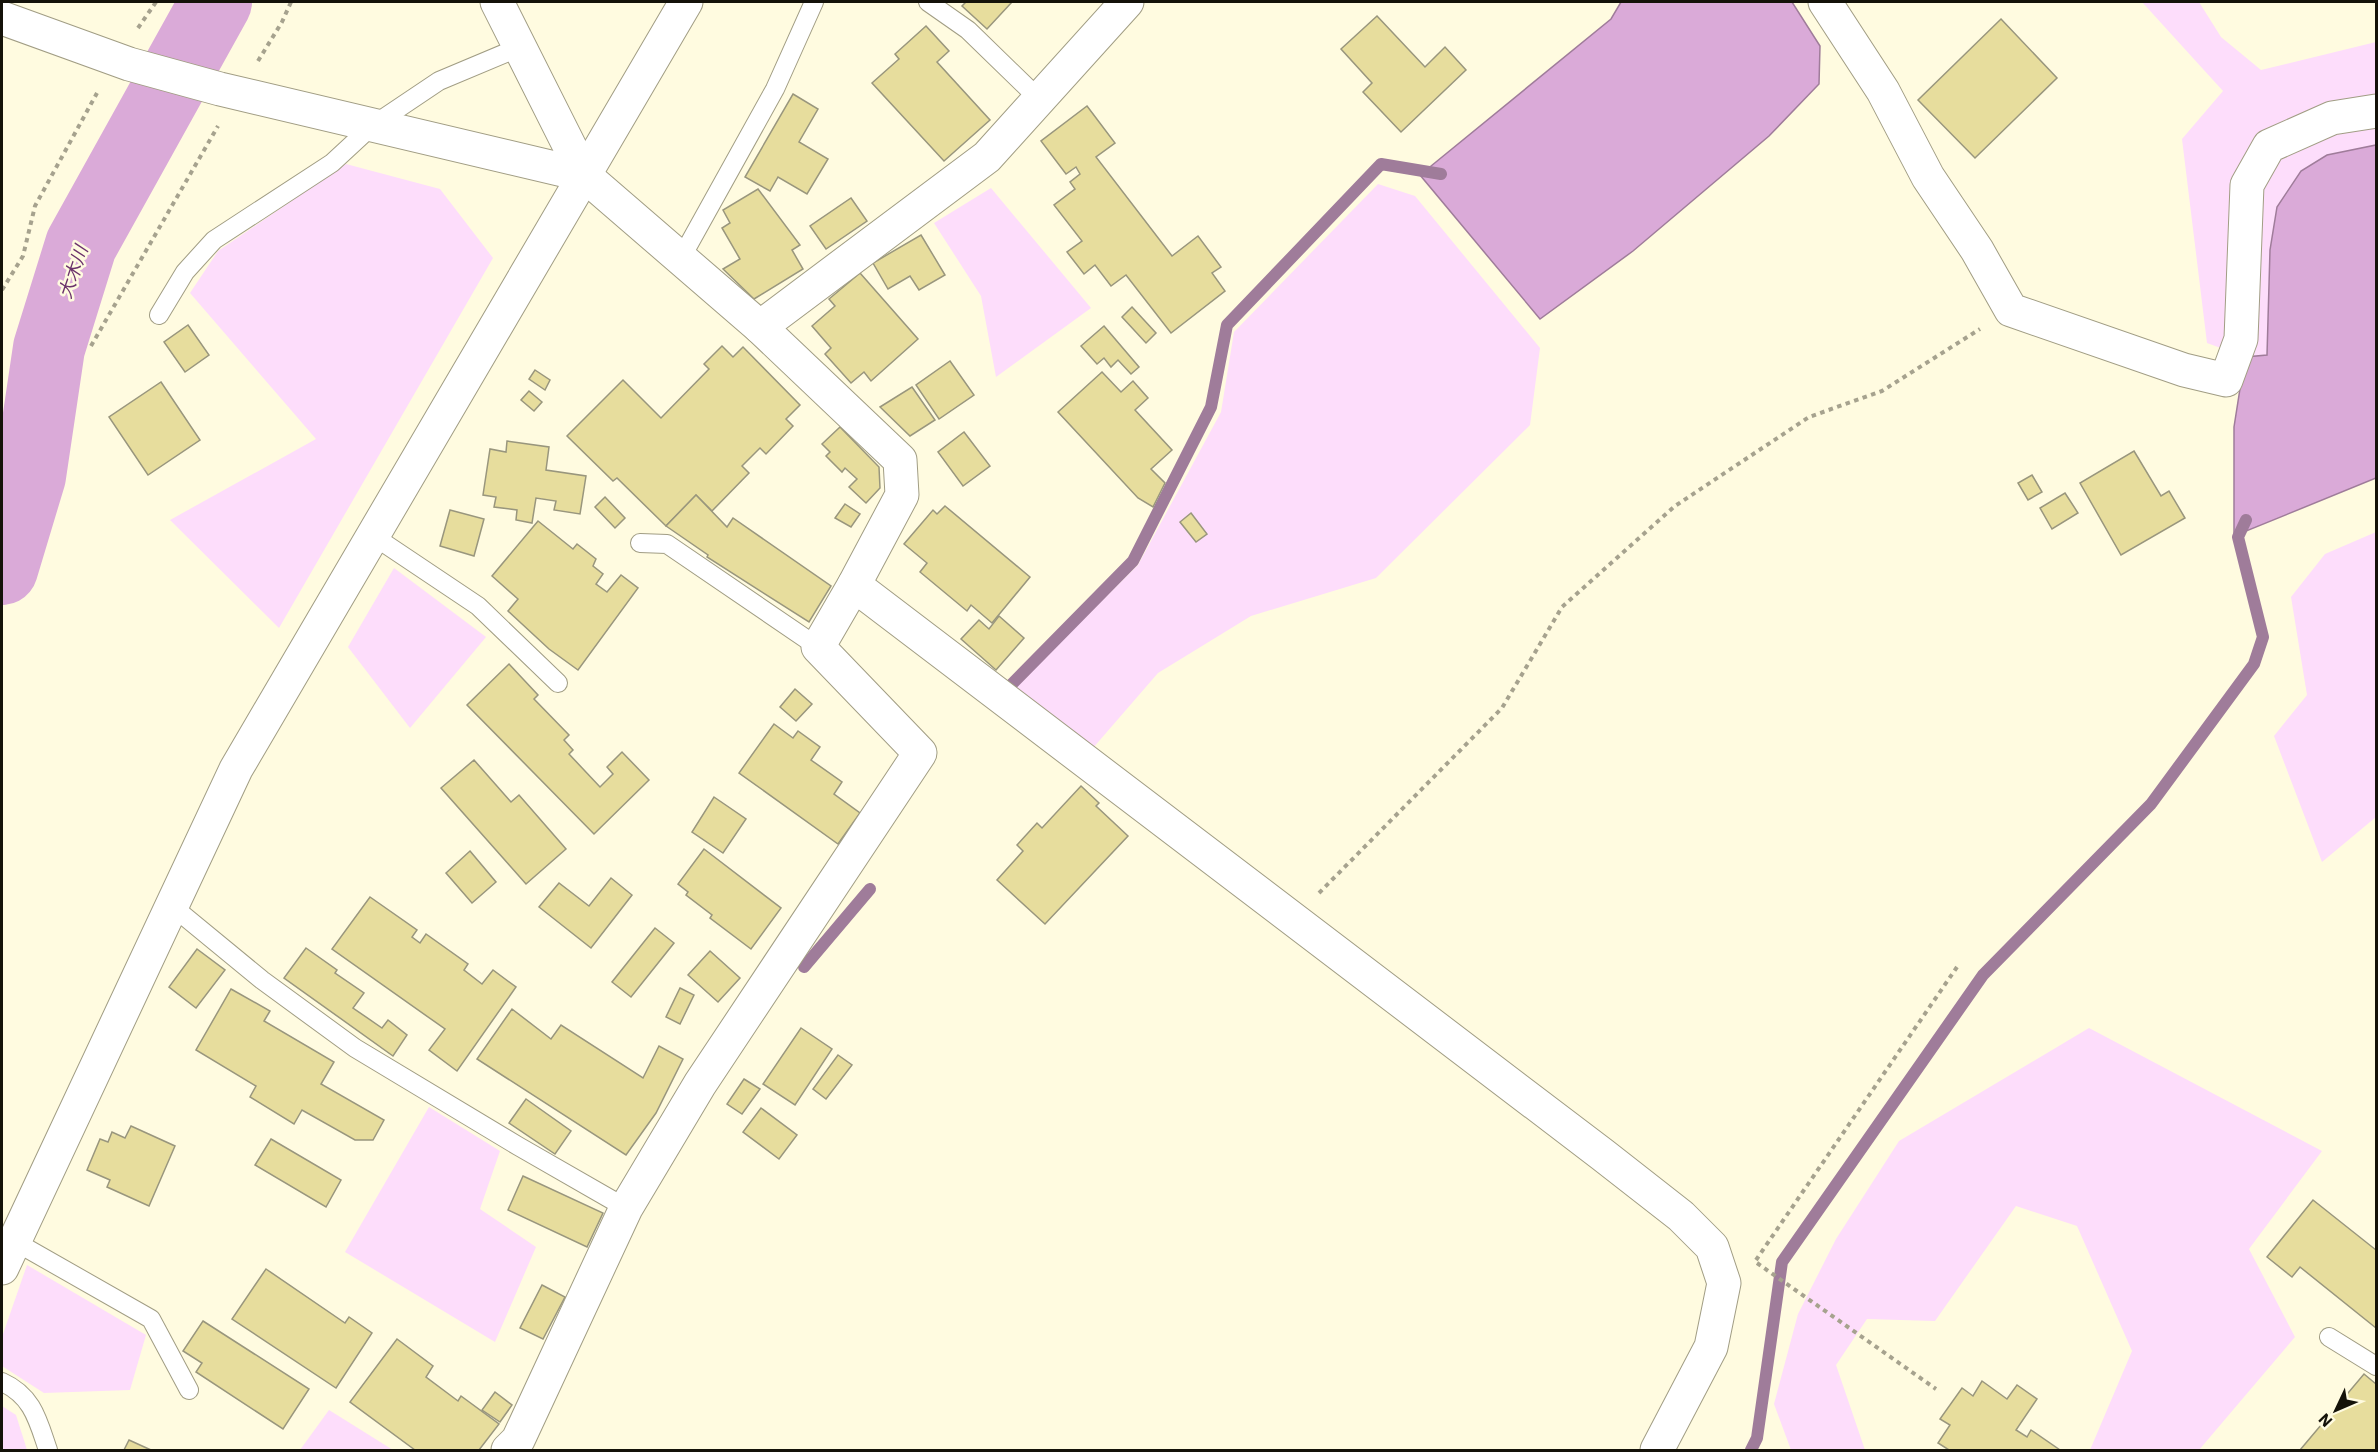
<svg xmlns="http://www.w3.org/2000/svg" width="2378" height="1452" font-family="'IBM Plex Sans','Noto Sans JP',sans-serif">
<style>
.green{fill:#fdddfb}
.water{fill:#daaad8;stroke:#9f7c9a;stroke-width:1.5}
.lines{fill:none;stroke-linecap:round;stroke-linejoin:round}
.stream{stroke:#9f7c9a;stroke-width:12}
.river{stroke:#daaad8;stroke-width:72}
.building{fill:#e7dd9d;stroke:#99967d;stroke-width:1.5}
.service-casing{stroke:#a19d84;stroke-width:20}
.minor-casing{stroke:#a19d84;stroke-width:35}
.tertiary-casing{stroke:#a19d84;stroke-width:35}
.path{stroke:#a6a28e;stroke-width:4;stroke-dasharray:4.5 4.5;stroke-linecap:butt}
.service{stroke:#fff;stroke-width:18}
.minor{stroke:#fff;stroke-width:33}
.tertiary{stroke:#fff;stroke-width:33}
.labels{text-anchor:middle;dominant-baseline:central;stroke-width:5;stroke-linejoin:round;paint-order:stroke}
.water-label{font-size:18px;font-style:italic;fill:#6b326b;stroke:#fffbe0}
</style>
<rect width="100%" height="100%" fill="#fffbe0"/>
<g class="green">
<path d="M 2142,2 L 2199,2 L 2221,37 L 2261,70 L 2376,42 L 2376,145 L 2327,155 L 2301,171 L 2277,207 L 2270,250 L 2267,355 L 2245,357 L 2207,343 L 2182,139 L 2223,91 Z"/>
<path d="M 346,164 L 440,189 L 493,258 L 279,628 L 170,520 L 316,439 L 190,293 L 218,251 Z"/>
<path d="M 1378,184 L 1415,196 L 1540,348 L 1530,425 L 1376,578 L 1251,616 L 1158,673 L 1093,748 L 1014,688 L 1138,565 L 1221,412 L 1234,332 Z"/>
<path d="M 991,188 L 1091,308 L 996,377 L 981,296 L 934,223 Z"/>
<path d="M 2376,532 L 2376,817 L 2322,862 L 2274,736 L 2307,695 L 2291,597 L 2325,554 Z"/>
<path d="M 394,568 L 486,637 L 410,728 L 348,647 Z"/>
<path d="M 2089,1028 L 2322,1151 L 2249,1249 L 2295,1337 L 2199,1450 L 2090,1450 L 2132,1351 L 2077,1226 L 2016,1206 L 1935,1321 L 1867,1319 L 1836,1365 L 1865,1450 L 1791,1450 L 1774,1404 L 1798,1314 L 1836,1239 L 1899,1141 Z"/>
<path d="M 429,1107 L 500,1151 L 480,1209 L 536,1247 L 495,1342 L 345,1252 Z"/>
<path d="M 27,1265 L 146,1335 L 130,1390 L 44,1393 L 2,1366 L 2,1337 Z"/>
<path d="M 2,1406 L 16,1415 L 27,1450 L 2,1450 Z"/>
<path d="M 329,1410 L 393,1450 L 300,1450 Z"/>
</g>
<g class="water">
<path d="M 1621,2 L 1792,2 L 1820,46 L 1819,84 L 1769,136 L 1633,251 L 1540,319 L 1420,175 L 1611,19 Z"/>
<path d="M 2376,145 L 2376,478 L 2234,536 L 2234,427 L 2245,357 L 2267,355 L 2270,250 L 2277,207 L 2301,171 L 2327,155 Z"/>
</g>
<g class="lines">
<g class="stream">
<path d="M 1011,685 L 1133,561 L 1211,407 L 1227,325 L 1381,164 L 1441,174"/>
<path d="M 804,967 L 870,889"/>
<path d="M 1751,1450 L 1757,1438 L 1782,1262 L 1983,975 L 2151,804 L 2254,664 L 2263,637 L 2238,537 L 2246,520"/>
</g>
<path class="river" d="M 2,569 L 30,476 L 49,348 L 81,245 L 216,2"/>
</g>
<g class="building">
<path d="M 966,2 L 1012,2 L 987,29 L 962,6 Z"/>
<path d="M 1377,16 L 1425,67 L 1445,47 L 1466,70 L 1401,132 L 1363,92 L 1372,83 L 1341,49 Z"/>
<path d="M 2001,19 L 2057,78 L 1975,158 L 1918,100 Z"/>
<path d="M 926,26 L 949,51 L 937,62 L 990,120 L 944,161 L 872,83 L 899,59 L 895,54 Z"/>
<path d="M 793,94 L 818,109 L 799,142 L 828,159 L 807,194 L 778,177 L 770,191 L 745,177 Z"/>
<path d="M 1087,106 L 1115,143 L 1096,157 L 1172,256 L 1198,236 L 1221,267 L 1212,273 L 1225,291 L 1171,333 L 1126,275 L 1111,286 L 1095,265 L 1084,274 L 1067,252 L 1082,241 L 1054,205 L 1075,189 L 1070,182 L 1080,174 L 1076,167 L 1066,174 L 1041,141 Z"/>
<path d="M 758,189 L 800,245 L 792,250 L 803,269 L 754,299 L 723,269 L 740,259 L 722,228 L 730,223 L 723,210 Z"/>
<path d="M 851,198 L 867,221 L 826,249 L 810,226 Z"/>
<path d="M 921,235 L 945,275 L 919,290 L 910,276 L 888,289 L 873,263 Z"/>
<path d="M 860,273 L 918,339 L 871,381 L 864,372 L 851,383 L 825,354 L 831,348 L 812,326 L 835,306 L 829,299 Z"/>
<path d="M 1132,307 L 1156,333 L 1146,343 L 1122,317 Z"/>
<path d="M 188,325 L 209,355 L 185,372 L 164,342 Z"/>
<path d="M 1104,326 L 1139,367 L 1131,374 L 1118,360 L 1111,367 L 1104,358 L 1097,364 L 1081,346 Z"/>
<path d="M 722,346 L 733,357 L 743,347 L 800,405 L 786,419 L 793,426 L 766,454 L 760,448 L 742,466 L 749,473 L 712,511 L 696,495 L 666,526 L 617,478 L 613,481 L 567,436 L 623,380 L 661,418 L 709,369 L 704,364 Z"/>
<path d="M 950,361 L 974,395 L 939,419 L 916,385 Z"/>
<path d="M 535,370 L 550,380 L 545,390 L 529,379 Z"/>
<path d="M 1102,372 L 1121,392 L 1133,381 L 1148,398 L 1135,410 L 1172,450 L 1151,469 L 1165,483 L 1153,507 L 1138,498 L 1058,412 Z"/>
<path d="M 161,382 L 200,440 L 148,475 L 109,417 Z"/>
<path d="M 912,387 L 935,420 L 910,436 L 880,407 Z"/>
<path d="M 529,391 L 542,402 L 534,411 L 521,400 Z"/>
<path d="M 840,427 L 879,467 L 880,488 L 866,503 L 849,487 L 857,479 L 845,468 L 842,472 L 826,456 L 830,452 L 822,444 Z"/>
<path d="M 964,432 L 990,466 L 963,486 L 938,452 Z"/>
<path d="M 507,441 L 549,447 L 546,470 L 586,476 L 580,514 L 554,510 L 556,501 L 536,498 L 532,523 L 516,520 L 517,510 L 494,507 L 496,497 L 483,495 L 490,449 L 506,452 Z"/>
<path d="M 2134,451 L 2161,496 L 2169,491 L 2185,518 L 2121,555 L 2080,483 Z"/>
<path d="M 2032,475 L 2042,492 L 2028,500 L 2018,483 Z"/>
<path d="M 2065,493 L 2078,513 L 2052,529 L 2040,508 Z"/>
<path d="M 696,495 L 727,527 L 733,518 L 831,586 L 809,622 L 707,557 L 708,555 L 666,526 Z"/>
<path d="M 605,497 L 625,518 L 615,528 L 595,507 Z"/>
<path d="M 845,504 L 860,514 L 851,527 L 835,518 Z"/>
<path d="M 945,506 L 1030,577 L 992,623 L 971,605 L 967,611 L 920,572 L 927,563 L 904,544 L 933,510 L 937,514 Z"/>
<path d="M 450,510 L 484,519 L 474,556 L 440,546 Z"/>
<path d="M 1191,513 L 1207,534 L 1196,542 L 1180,522 Z"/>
<path d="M 538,521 L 573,549 L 577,544 L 596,559 L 593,566 L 603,574 L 596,584 L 607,592 L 621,575 L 638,588 L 578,670 L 549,649 L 508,611 L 518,599 L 492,576 Z"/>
<path d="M 999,616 L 1024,638 L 996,670 L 961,639 L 979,620 L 989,629 Z"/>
<path d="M 509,664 L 538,695 L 534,699 L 569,735 L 564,740 L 573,750 L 569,754 L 600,787 L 613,774 L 607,767 L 622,752 L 649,780 L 594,834 L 467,705 Z"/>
<path d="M 795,689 L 812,704 L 796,721 L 780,707 Z"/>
<path d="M 774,724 L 793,738 L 798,731 L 820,747 L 811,760 L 842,782 L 834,794 L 860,813 L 838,844 L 739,773 Z"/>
<path d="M 474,760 L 511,802 L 519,795 L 566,849 L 526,884 L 441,788 Z"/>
<path d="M 1081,786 L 1099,803 L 1096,806 L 1128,836 L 1045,924 L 997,880 L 1023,851 L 1017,845 L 1037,823 L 1042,828 Z"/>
<path d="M 714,797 L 746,819 L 723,853 L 692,832 Z"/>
<path d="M 704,849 L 781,908 L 751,949 L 710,918 L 712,915 L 686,895 L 688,892 L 678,884 Z"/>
<path d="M 470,851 L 496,882 L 472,903 L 446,873 Z"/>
<path d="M 611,878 L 632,895 L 591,948 L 539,907 L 559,883 L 589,906 Z"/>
<path d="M 370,897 L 417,930 L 412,937 L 420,943 L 426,934 L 468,964 L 464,970 L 482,984 L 493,970 L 516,987 L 457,1071 L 429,1050 L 445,1029 L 332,949 Z"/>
<path d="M 655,928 L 674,943 L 631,997 L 612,982 Z"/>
<path d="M 306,948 L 337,970 L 335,973 L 364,993 L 353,1008 L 382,1028 L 388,1020 L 407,1035 L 393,1056 L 284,978 Z"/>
<path d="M 197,949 L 225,970 L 196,1008 L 169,987 Z"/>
<path d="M 710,951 L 740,978 L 718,1002 L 688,975 Z"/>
<path d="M 680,988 L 694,995 L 680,1024 L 666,1017 Z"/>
<path d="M 231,989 L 270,1011 L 264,1021 L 334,1062 L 321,1084 L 384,1120 L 373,1140 L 355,1140 L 302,1110 L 294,1124 L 250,1097 L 256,1086 L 196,1050 Z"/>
<path d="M 512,1009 L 551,1039 L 561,1025 L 643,1078 L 659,1046 L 683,1059 L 656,1113 L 626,1155 L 477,1059 Z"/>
<path d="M 801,1028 L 832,1049 L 795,1105 L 763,1084 Z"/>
<path d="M 838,1055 L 852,1065 L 826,1099 L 813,1089 Z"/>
<path d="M 744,1079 L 760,1089 L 742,1114 L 727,1104 Z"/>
<path d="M 526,1099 L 571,1131 L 555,1154 L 509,1123 Z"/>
<path d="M 761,1108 L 797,1135 L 779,1159 L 743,1132 Z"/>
<path d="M 131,1126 L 175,1146 L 149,1206 L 107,1187 L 110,1180 L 87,1170 L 100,1139 L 108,1142 L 112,1132 L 125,1138 Z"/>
<path d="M 271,1139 L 341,1180 L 326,1207 L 255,1165 Z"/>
<path d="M 523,1176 L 603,1213 L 587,1247 L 508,1210 Z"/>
<path d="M 2313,1200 L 2376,1250 L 2376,1328 L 2300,1267 L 2292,1277 L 2267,1257 Z"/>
<path d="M 266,1269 L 345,1323 L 349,1317 L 372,1333 L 336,1388 L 232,1319 Z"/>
<path d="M 542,1285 L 565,1297 L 543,1339 L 520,1328 Z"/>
<path d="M 203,1321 L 309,1389 L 283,1429 L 196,1372 L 202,1363 L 183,1351 Z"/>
<path d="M 397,1339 L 433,1366 L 426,1377 L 458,1401 L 461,1396 L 499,1424 L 479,1450 L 415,1450 L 350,1402 Z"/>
<path d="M 2364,1374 L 2376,1384 L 2376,1450 L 2300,1450 Z"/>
<path d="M 1982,1381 L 2007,1399 L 2017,1385 L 2037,1399 L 2016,1430 L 2027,1437 L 2031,1430 L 2060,1450 L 1949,1450 L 1938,1443 L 1950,1425 L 1940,1419 L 1962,1388 L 1973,1396 Z"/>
<path d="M 495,1392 L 512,1405 L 500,1422 L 482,1410 Z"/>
<path d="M 129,1440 L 151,1450 L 124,1450 Z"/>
</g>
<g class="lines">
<g class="service-casing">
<g id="service">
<path d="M 928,2 L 968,30 L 1039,99"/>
<path d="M 680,260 L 775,89 L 814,2"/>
<path d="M 159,315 L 185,272 L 214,240 L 332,163 L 372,126 L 439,81 L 520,47"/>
<path d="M 372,535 L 478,606 L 558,683"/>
<path d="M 640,543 L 667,544 L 818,647"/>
<path d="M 172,906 L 262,980 L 355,1048 L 518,1146 L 626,1208"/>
<path d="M 14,1241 L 151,1319 L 189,1390"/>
<path d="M 2329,1337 L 2376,1366"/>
<path d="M 2,1382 C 33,1396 38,1421 48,1450"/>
</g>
</g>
<g class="minor-casing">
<g id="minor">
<path d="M 497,2 L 584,175 L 760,327 L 900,460 L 902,495 L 854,585 L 818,647 L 920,753 L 700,1084 L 626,1208 L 518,1440 L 508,1450"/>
<path d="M 1825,2 L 1883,91 L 1928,177 L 1977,250 L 2011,310 L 2184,370 L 2226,380 L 2241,339 L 2247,185 L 2269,146 L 2332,118 L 2376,111"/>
<path d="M 760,327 L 987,157 L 1127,2"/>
<path d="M 854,585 L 1603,1155 L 1681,1216 L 1712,1247 L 1724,1283 L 1711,1347 L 1657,1450"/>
</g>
</g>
<g class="tertiary-casing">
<g id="tertiary">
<path d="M 2,18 L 129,64 L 220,89 L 584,175"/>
<path d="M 2,1268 L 236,769 L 686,2"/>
</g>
</g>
<g class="path">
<path d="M 138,28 L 156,2"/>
<path d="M 258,61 L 282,22 L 291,2"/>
<path d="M 2,290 L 23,256 L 35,206 L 97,93"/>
<path d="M 91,346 L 218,126"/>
<path d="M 1319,893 L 1502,708 L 1562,607 L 1675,506 L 1809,417 L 1882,391 L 1980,329"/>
<path d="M 1756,1260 L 1957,967"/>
<path d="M 1757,1263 L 1936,1389"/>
</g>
<use href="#service" class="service"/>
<use href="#minor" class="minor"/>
<use href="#tertiary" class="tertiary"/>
</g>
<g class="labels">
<g class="water-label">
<text transform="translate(73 272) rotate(-71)">大木川</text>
</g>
</g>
<rect width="2378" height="1452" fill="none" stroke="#141209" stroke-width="6"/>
<g transform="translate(2336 1410) rotate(226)" stroke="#fffbe0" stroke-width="4.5" paint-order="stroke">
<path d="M0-4.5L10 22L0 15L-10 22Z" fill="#141209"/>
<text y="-9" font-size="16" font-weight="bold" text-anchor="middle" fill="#141209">N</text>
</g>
</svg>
